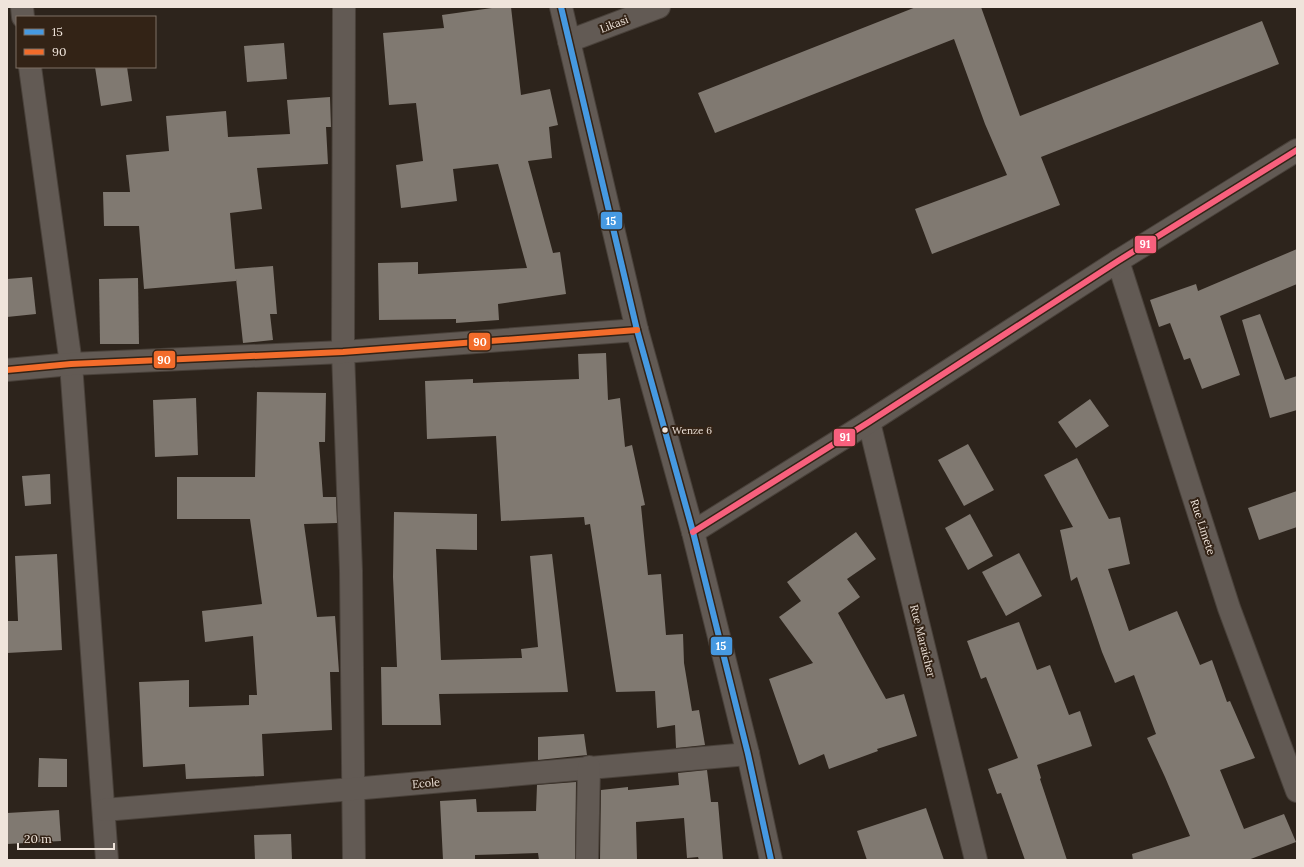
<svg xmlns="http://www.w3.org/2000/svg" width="1304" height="867" font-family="Lora,serif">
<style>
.building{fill:#807971}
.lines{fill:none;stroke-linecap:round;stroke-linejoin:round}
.minor-casing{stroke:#49413a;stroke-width:24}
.minor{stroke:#625a54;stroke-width:22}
.bus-1-casing{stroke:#332316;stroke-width:9}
.bus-2-casing{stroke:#332316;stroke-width:9}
.bus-3-casing{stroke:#332316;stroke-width:9}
.bus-1{stroke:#4699e1;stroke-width:6}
.bus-2{stroke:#f36c2b;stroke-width:6}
.bus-3{stroke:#f8607d;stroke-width:6}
.bus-dot{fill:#efe4db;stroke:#332316;stroke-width:1.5}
.labels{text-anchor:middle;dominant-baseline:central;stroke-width:4;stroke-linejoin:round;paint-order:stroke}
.bus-label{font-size:10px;fill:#efe4db;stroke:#332316;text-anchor:start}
.street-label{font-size:11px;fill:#efe4db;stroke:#332316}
.line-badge{stroke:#332316;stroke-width:1.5}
.badge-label{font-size:11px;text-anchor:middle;font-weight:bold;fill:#fff}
</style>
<rect width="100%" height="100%" fill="#2d241c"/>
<g class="building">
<path d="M 499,7 L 511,7 L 521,95 L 550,89 L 558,125 L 549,127 L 552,158 L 528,161 L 553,253 L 560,252 L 566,294 L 498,304 L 499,320 L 456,323 L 456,319 L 379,320 L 378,263 L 418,262 L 418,274 L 527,268 L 498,164 L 453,169 L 457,201 L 401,208 L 396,165 L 423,161 L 416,103 L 389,105 L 383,33 L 444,28 L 442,15 Z"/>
<path d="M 916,7 L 981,7 L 1020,116 L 1262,21 L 1279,64 L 1041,157 L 1060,205 L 932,254 L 915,209 L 1007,175 L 985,124 L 954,39 L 715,133 L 698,93 Z"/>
<path d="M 284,43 L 287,79 L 247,82 L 244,46 Z"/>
<path d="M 95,67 L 127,67 L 132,101 L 101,106 Z"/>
<path d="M 330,97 L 331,127 L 326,127 L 328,164 L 257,168 L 262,209 L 230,213 L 235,269 L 273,266 L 277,314 L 270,314 L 273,340 L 243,343 L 236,279 L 236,281 L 144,289 L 139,226 L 104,226 L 103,192 L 130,192 L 126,155 L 169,151 L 166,116 L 226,111 L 228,137 L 290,134 L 287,100 Z"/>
<path d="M 1297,249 L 1297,284 L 1220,316 L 1240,375 L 1202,389 L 1190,358 L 1184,360 L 1170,323 L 1159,327 L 1150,300 L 1196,284 L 1198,291 Z"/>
<path d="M 32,277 L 36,314 L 7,317 L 7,279 Z"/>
<path d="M 138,278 L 139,344 L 100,344 L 99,279 Z"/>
<path d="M 1260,314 L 1285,380 L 1297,376 L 1297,410 L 1270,418 L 1242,320 Z"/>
<path d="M 606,353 L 608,400 L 620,398 L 625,447 L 632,445 L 645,505 L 641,506 L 648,575 L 661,574 L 666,635 L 683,634 L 684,663 L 692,711 L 699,710 L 705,745 L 676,748 L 675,725 L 657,728 L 655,691 L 616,692 L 590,524 L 585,525 L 584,517 L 501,521 L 496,436 L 427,439 L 425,381 L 473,379 L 473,383 L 579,379 L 578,354 Z"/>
<path d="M 257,392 L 326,393 L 325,442 L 319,442 L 323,497 L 336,497 L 337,523 L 304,524 L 317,617 L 335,616 L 339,672 L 330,672 L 332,730 L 262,734 L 264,776 L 186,779 L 185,764 L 143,767 L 139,682 L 189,680 L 189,707 L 249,705 L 249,695 L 257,695 L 253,636 L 205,642 L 202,611 L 262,604 L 250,519 L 177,519 L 177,477 L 255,477 Z"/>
<path d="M 196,398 L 198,455 L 155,457 L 153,400 Z"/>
<path d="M 1090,399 L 1109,426 L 1076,448 L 1058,422 Z"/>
<path d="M 968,444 L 994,490 L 964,506 L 938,460 Z"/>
<path d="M 1077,458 L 1109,519 L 1120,517 L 1130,564 L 1108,569 L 1129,631 L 1177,611 L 1200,665 L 1212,660 L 1227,702 L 1230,701 L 1255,758 L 1220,770 L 1244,829 L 1284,814 L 1296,842 L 1248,860 L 1133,860 L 1132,854 L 1190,836 L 1165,777 L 1147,738 L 1156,734 L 1134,675 L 1115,683 L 1102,652 L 1077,577 L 1071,581 L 1060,530 L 1073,527 L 1044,475 Z"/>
<path d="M 50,474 L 51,504 L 25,506 L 22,476 Z"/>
<path d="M 1297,491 L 1297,527 L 1259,540 L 1248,508 Z"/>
<path d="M 394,512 L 477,514 L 477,550 L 436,549 L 441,660 L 522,658 L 521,649 L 538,647 L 530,556 L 552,554 L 568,692 L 439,694 L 441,725 L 382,725 L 381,667 L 397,667 L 393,577 Z"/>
<path d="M 970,514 L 993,556 L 968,570 L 945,528 Z"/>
<path d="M 856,532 L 876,559 L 847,579 L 860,597 L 838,613 L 886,699 L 904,694 L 917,736 L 877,749 L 878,751 L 829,769 L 824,754 L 799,765 L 769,679 L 813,663 L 779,617 L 801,601 L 787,582 Z"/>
<path d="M 1019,553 L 1042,596 L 1006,616 L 982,572 Z"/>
<path d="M 57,554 L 62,650 L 7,653 L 7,621 L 18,621 L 15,556 Z"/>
<path d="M 1019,622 L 1037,670 L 1050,665 L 1069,715 L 1080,711 L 1092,746 L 1037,765 L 1041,778 L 1040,779 L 1067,860 L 1025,860 L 1001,793 L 997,794 L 988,769 L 1018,758 L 986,677 L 981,679 L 967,641 Z"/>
<path d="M 584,734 L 587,755 L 538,760 L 538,737 Z"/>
<path d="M 39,758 L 67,759 L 67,787 L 38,787 Z"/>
<path d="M 707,770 L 711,802 L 718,802 L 723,860 L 699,860 L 698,857 L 687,858 L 684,818 L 636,822 L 637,860 L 600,860 L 601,790 L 628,787 L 628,790 L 679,785 L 678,773 Z"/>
<path d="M 576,782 L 575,860 L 539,860 L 538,853 L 475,855 L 475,860 L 443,860 L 440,801 L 476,799 L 477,812 L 536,811 L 537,785 Z"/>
<path d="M 926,808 L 944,860 L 867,860 L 857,831 Z"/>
<path d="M 59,810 L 61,841 L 7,844 L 7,813 Z"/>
<path d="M 291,834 L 292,860 L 255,860 L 254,835 Z"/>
</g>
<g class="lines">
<g class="minor-casing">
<g id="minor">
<path d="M 22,7 L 23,17"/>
<path d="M 344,7 L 343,352 L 351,571 L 354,860"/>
<path d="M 561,7 L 637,330 L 693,532 L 748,754 L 771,860"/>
<path d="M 569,41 L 659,7"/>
<path d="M 30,67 L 71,364 L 107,860"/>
<path d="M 1118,261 L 1229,608 L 1297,791"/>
<path d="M 7,370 L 71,364 L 343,352 L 637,330"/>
<path d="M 869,422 L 976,860"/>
<path d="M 693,532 L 869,422 L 1118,261 L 1297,150"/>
<path d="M 104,810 L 353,789 L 748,754"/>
<path d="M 587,860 L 589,767"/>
</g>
</g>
<use href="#minor" class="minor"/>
<g class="bus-1-casing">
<path id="bus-1" d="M 561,7 L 637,330 L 693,532 L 748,754 L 771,860"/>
</g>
<g class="bus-2-casing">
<path id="bus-2" d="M 7,370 L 71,364 L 343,352 L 637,330"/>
</g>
<g class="bus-3-casing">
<path id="bus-3" d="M 693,532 L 869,422 L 1118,261 L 1297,150"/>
</g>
<use href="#bus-1" class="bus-1"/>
<use href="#bus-2" class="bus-2"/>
<use href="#bus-3" class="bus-3"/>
</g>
<circle class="bus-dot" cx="665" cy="430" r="3.5"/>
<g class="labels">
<g class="bus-label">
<text x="672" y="430">Wenze 6</text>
</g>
<g class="street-label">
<text transform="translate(614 24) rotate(-21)">Likasi</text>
<text transform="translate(1203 527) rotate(72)">Rue Limete</text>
<text transform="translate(923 641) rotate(76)">Rue Maraicher</text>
<text transform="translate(426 783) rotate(-5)">Ecole</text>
</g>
</g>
<g class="line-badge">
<rect x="600" y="211" width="23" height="19" rx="4" fill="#4699e1"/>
<rect x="1134" y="235" width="23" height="19" rx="4" fill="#f8607d"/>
<rect x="468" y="332" width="23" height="19" rx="4" fill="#f36c2b"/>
<rect x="153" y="350" width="23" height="19" rx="4" fill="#f36c2b"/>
<rect x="833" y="428" width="23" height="19" rx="4" fill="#f8607d"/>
<rect x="710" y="636" width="23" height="20" rx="4" fill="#4699e1"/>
</g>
<g class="badge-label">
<text x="611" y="225">15</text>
<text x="1145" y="248">91</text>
<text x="480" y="346">90</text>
<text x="164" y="364">90</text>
<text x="845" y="441">91</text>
<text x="721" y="650">15</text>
</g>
<rect width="1304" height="867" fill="none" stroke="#efe4db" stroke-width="16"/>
<rect x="16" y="16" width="140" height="52" fill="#332316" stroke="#7e7065"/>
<rect x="24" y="29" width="20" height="6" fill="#4699e1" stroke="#7e7065"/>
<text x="52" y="36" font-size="12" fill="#efe4db">15</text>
<rect x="24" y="49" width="20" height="6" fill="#f36c2b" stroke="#7e7065"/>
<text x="52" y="56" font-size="12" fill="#efe4db">90</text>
<path d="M18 843v6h96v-6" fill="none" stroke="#efe4db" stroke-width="2"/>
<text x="24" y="843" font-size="12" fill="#efe4db" stroke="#332316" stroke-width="3" paint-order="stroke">20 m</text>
</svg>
